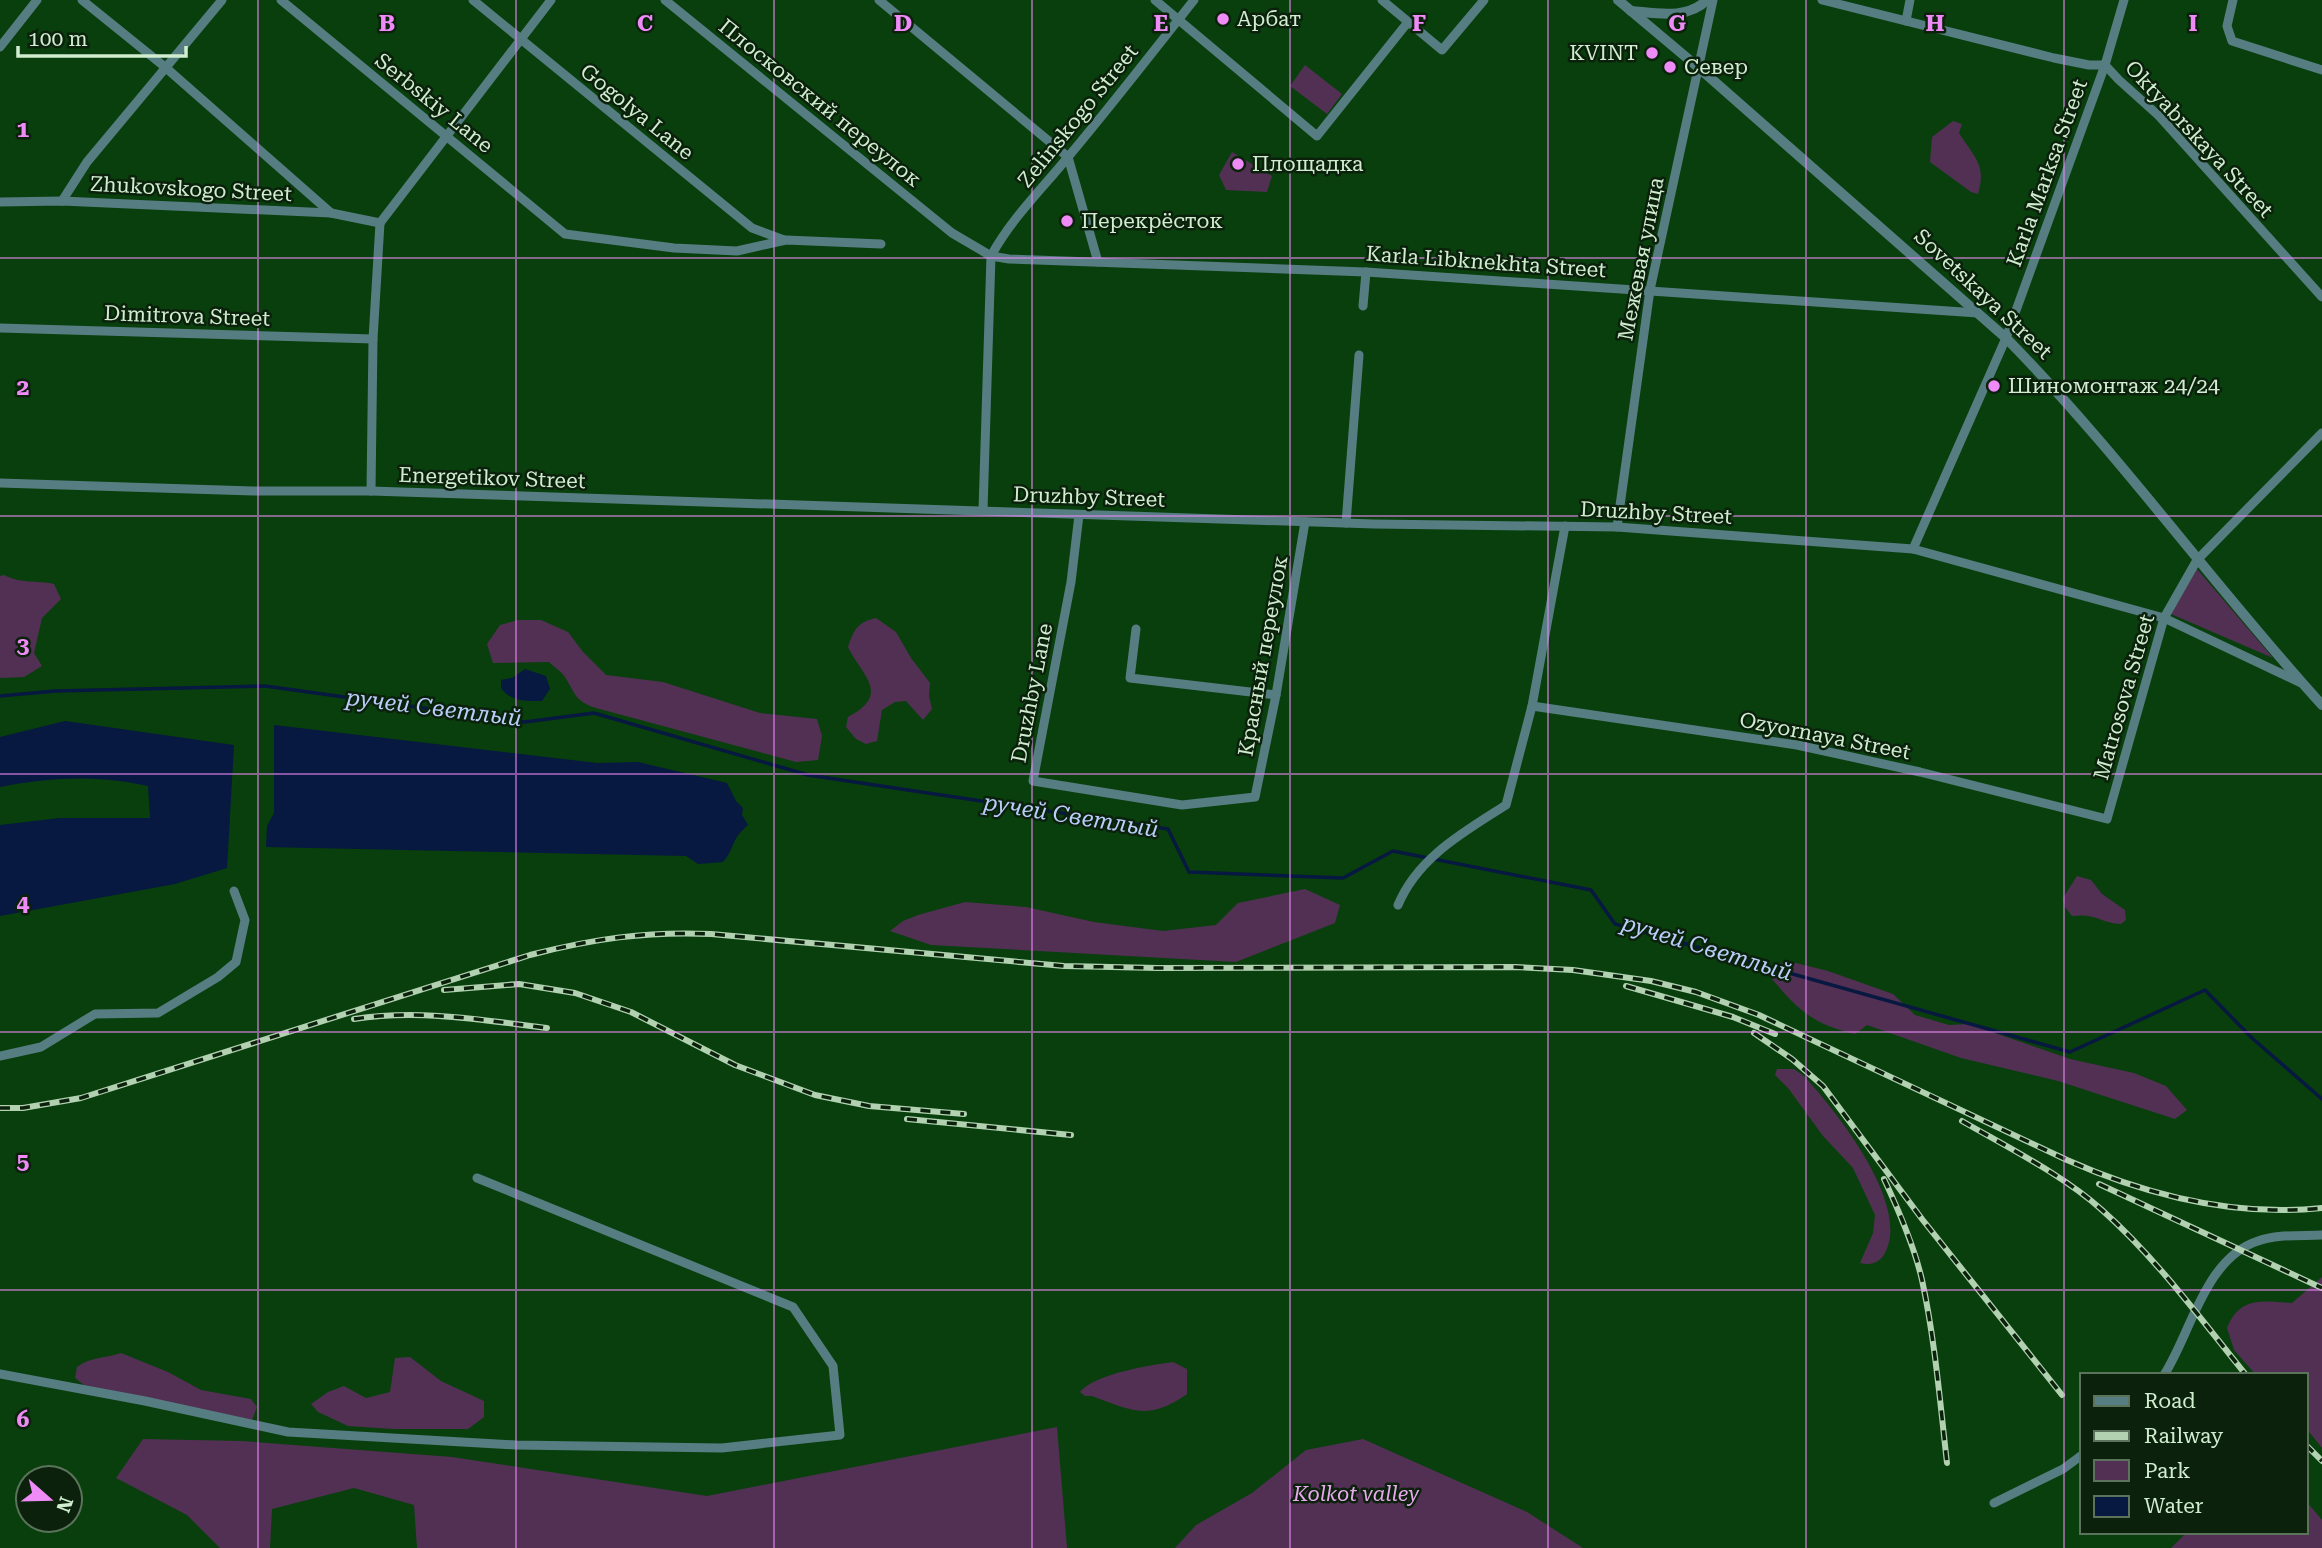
<svg xmlns="http://www.w3.org/2000/svg" width="2322" height="1548" font-family="'Roboto Serif',serif">
<style>
.green{fill:#523054}
.water{fill:#071841}
.lines{fill:none;stroke-linecap:round;stroke-linejoin:round}
.stream{stroke:#071841;stroke-width:3.5}
.minor{stroke:#567d81;stroke-width:9}
.tertiary{stroke:#567d81;stroke-width:10}
.rail-casing{stroke:#b1d1b1;stroke-width:6}
.rail{stroke:#0b210c;stroke-width:3.5;stroke-dasharray:10;stroke-linecap:butt}
.grid{fill:none;stroke:#ee8bf7;stroke-width:2;stroke-opacity:0.55}
.poi-dot{fill:#ee8bf7;stroke:#0b210c;stroke-width:2.5}
.labels{text-anchor:middle;dominant-baseline:central;stroke-width:5;stroke-linejoin:round;paint-order:stroke}
.poi-label{font-size:21px;fill:#d1edd0;stroke:#0b210c;text-anchor:start}
.street-label{font-size:21px;fill:#d1edd0;stroke:#0b210c}
.park-label{font-size:21px;font-style:italic;fill:#e6a9eb;stroke:#0b210c}
.water-label{font-size:23px;font-style:italic;fill:#b8cffb;stroke:#0b210c}
.grid-label{font-size:23px;text-anchor:middle;font-weight:bold;fill:#ee8bf7;stroke:#0b210c;stroke-width:5;stroke-linejoin:round;paint-order:stroke}
</style>
<rect width="100%" height="100%" fill="#083f0d"/>
<g class="green">
<path d="M 1305,65 L 1342,94 L 1327,114 L 1290,86 Z"/>
<path d="M 1953,121 L 1962,124 L 1959,133 C 1974,157 1987,165 1978,194 L 1971,192 L 1930,162 L 1932,137 Z"/>
<path d="M 1232,152 L 1272,176 L 1267,192 L 1226,190 L 1219,175 Z"/>
<path d="M 2197,569 L 2273,658 L 2171,614 Z"/>
<path d="M 4,575 C 21,584 36,580 54,584 L 61,599 L 42,618 L 34,653 L 42,666 L 24,677 L 0,678 L 0,576 Z"/>
<path d="M 876,618 L 896,632 L 911,658 L 930,683 L 929,696 L 932,709 L 923,720 L 906,701 L 895,702 L 882,710 L 877,741 L 866,744 L 856,739 L 846,727 L 848,717 C 892,694 862,676 848,647 C 854,629 858,622 876,618 Z"/>
<path d="M 518,620 L 541,620 L 568,632 L 583,652 L 606,675 L 663,682 L 760,713 L 817,719 L 822,736 L 818,760 L 796,762 L 596,708 C 575,701 576,695 565,677 C 561,671 554,667 549,662 L 493,663 L 487,644 L 500,625 Z"/>
<path d="M 2077,876 L 2091,880 L 2102,894 L 2125,910 L 2126,920 L 2121,924 C 2101,923 2096,913 2072,916 L 2065,907 L 2063,898 Z"/>
<path d="M 1305,889 L 1340,905 L 1335,923 L 1236,962 L 931,945 L 890,931 L 903,921 L 918,915 L 965,902 L 1026,907 L 1094,922 L 1163,931 L 1216,925 L 1238,903 Z"/>
<path d="M 1777,963 L 1796,963 L 1828,971 L 1893,994 L 1915,1015 L 1949,1025 L 1969,1024 L 2070,1059 L 2134,1073 L 2166,1086 L 2187,1110 L 2175,1119 L 2058,1081 L 1961,1058 L 1867,1025 L 1855,1034 C 1813,1024 1799,1011 1772,979 Z"/>
<path d="M 1777,1069 L 1794,1069 L 1804,1076 C 1836,1111 1909,1202 1886,1251 C 1881,1262 1872,1266 1860,1263 L 1873,1233 L 1875,1215 L 1853,1168 L 1823,1136 L 1788,1088 L 1775,1075 Z"/>
<path d="M 2322,1277 L 2322,1448 L 2306,1428 L 2306,1375 L 2256,1375 L 2234,1350 L 2227,1328 C 2240,1296 2262,1301 2292,1303 Z"/>
<path d="M 121,1353 L 168,1372 L 201,1390 L 251,1399 L 257,1407 L 252,1420 L 84,1385 L 75,1378 L 77,1367 C 90,1357 106,1358 121,1353 Z"/>
<path d="M 410,1357 L 441,1381 L 484,1401 L 484,1417 L 468,1429 L 393,1429 L 348,1426 L 318,1412 L 311,1404 L 328,1392 L 344,1386 L 366,1398 L 390,1392 L 395,1358 Z"/>
<path d="M 1173,1362 L 1187,1369 L 1187,1394 C 1149,1421 1132,1411 1092,1396 L 1085,1396 L 1080,1392 C 1094,1374 1150,1365 1173,1362 Z"/>
<path d="M 1057,1427 L 1067,1548 L 417,1548 L 414,1505 L 354,1488 L 272,1509 L 270,1548 L 220,1548 L 187,1515 L 116,1478 L 143,1439 L 242,1441 L 452,1457 L 707,1496 Z"/>
<path d="M 1363,1439 L 1527,1512 L 1583,1548 L 1175,1548 L 1196,1525 L 1252,1493 L 1306,1450 Z"/>
<path d="M 2306,1501 L 2322,1520 L 2322,1548 L 2171,1548 L 2187,1532 L 2306,1532 Z"/>
</g>
<g class="water">
<path d="M 525,669 L 546,676 L 550,689 L 542,701 C 527,701 511,702 501,688 L 501,680 L 512,678 Z"/>
<path d="M 65,721 L 234,745 L 227,868 L 175,884 L 0,916 L 0,825 L 60,818 L 150,818 L 148,786 C 96,775 52,777 0,787 L 0,737 Z"/>
<path d="M 274,725 L 597,763 L 638,762 L 727,783 L 736,801 L 743,808 L 742,815 L 748,825 C 730,840 736,847 723,862 L 698,864 L 686,856 L 266,847 L 267,826 L 274,813 Z"/>
</g>
<g class="lines">
<path class="stream" d="M 0,696 L 55,691 L 265,686 L 525,722 L 594,713 L 808,775 L 1168,829 L 1189,872 L 1343,878 L 1393,851 L 1591,890 L 1615,924 L 2070,1052 L 2205,990 L 2252,1038 L 2322,1099"/>
<g class="minor">
<path d="M 82,0 L 165,67 L 331,213"/>
<path d="M 281,0 L 565,234 L 674,248 L 737,251 L 786,240 L 881,244"/>
<path d="M 473,0 L 752,228 L 784,240"/>
<path d="M 665,0 L 952,233 L 991,256 L 1009,259 L 1366,272 L 1978,313"/>
<path d="M 879,0 L 1068,157 L 1098,262"/>
<path d="M 1155,0 L 1317,136 L 1408,22"/>
<path d="M 1382,0 L 1442,50 L 1484,0"/>
<path d="M 1822,0 L 2054,58 L 2089,65 L 2105,65 L 2119,80 L 2159,116 L 2322,297"/>
<path d="M 2233,0 L 2227,26 L 2232,41 L 2322,70"/>
<path d="M 1906,21 L 1910,0"/>
<path d="M 0,47 L 37,0"/>
<path d="M 62,201 L 87,162 L 222,0"/>
<path d="M 0,202 L 62,201 L 331,213 L 380,223"/>
<path d="M 380,223 L 551,0"/>
<path d="M 1363,306 L 1366,272"/>
<path d="M 0,328 L 373,339"/>
<path d="M 0,483 L 253,491 L 371,491 L 1374,524 L 1617,527 L 1913,549 L 2164,618 L 2301,683"/>
<path d="M 371,491 L 373,339 L 380,223"/>
<path d="M 983,510 L 991,256 C 1010,221 1038,193 1063,163 C 1108,110 1151,54 1194,0"/>
<path d="M 1079,515 L 1071,582 L 1033,781 L 1182,805 L 1255,797 L 1276,695 L 1305,522"/>
<path d="M 1346,523 L 1359,355"/>
<path d="M 1617,527 L 1650,290 L 1713,0"/>
<path d="M 1913,549 L 2006,338 L 2105,65 L 2124,0"/>
<path d="M 1136,629 L 1130,678 L 1276,695"/>
<path d="M 1532,706 L 1797,745 L 1920,772 L 2107,819 L 2164,618 L 2197,560 L 2322,433"/>
<path d="M 1398,905 C 1418,857 1464,832 1506,805 L 1532,706 L 1565,526"/>
<path d="M 0,1056 L 41,1047 L 95,1014 L 158,1013 L 218,977 L 236,962 L 245,920 L 234,891"/>
<path d="M 0,1374 L 145,1401 L 288,1432 L 516,1445 L 722,1448 L 840,1435 L 833,1366 L 793,1307 L 477,1178"/>
<path d="M 2164,1375 C 2191,1333 2205,1258 2258,1241 C 2277,1234 2301,1236 2322,1235"/>
<path d="M 1994,1503 L 2063,1469 L 2082,1455"/>
</g>
<g class="tertiary">
<path d="M 1618,0 L 1699,68 L 2006,338 C 2119,453 2213,585 2322,705"/>
<path d="M 1631,11 C 1656,13 1687,20 1707,0"/>
</g>
<g class="rail-casing">
<g id="rail">
<path d="M 1626,986 L 1733,1017 L 1775,1034"/>
<path d="M 444,990 L 519,984 L 575,993 L 631,1012 L 735,1065 L 815,1095 L 869,1106 L 964,1114"/>
<path d="M 354,1019 C 419,1009 483,1020 547,1028"/>
<path d="M 1754,1033 L 1792,1059 L 1823,1086 L 1922,1219 L 2062,1395"/>
<path d="M 0,1108 L 23,1108 L 81,1098 L 530,955 C 592,939 646,931 711,934 L 1064,966 L 1158,968 L 1515,967 L 1573,970 L 1651,981 L 1696,992 L 1759,1015 L 2067,1160 C 2146,1195 2235,1217 2322,1208"/>
<path d="M 907,1119 L 1071,1135"/>
<path d="M 1962,1121 C 2007,1147 2063,1175 2102,1210 C 2156,1258 2200,1318 2246,1375"/>
<path d="M 1884,1179 C 1899,1211 1914,1245 1922,1280 C 1935,1340 1940,1402 1947,1463"/>
<path d="M 2099,1184 L 2322,1288"/>
<path d="M 2306,1445 L 2322,1461"/>
</g>
</g>
<use href="#rail" class="rail"/>
</g>
<path class="grid" d="M 258,0 L 258,1548M 516,0 L 516,1548M 774,0 L 774,1548M 1032,0 L 1032,1548M 1290,0 L 1290,1548M 1548,0 L 1548,1548M 1806,0 L 1806,1548M 2064,0 L 2064,1548M 0,258 L 2322,258M 0,516 L 2322,516M 0,774 L 2322,774M 0,1032 L 2322,1032M 0,1290 L 2322,1290"/>
<g class="poi-dot">
<circle cx="1223" cy="19" r="7"/>
<circle cx="1652" cy="53" r="7"/>
<circle cx="1670" cy="67" r="7"/>
<circle cx="1238" cy="164" r="7"/>
<circle cx="1067" cy="221" r="7"/>
<circle cx="1994" cy="386" r="7"/>
</g>
<g class="labels">
<g class="poi-label">
<text x="1237" y="19">Арбат</text>
<text x="1638" y="53" text-anchor="end">KVINT</text>
<text x="1684" y="67">Север</text>
<text x="1252" y="164">Площадка</text>
<text x="1081" y="221">Перекрёсток</text>
<text x="2008" y="386">Шиномонтаж 24/24</text>
</g>
<g class="street-label">
<text transform="translate(434 103) rotate(39)">Serbskiy Lane</text>
<text transform="translate(820 103) rotate(39)">Плосковский переулок</text>
<text transform="translate(637 112) rotate(39)">Gogolya Lane</text>
<text transform="translate(1078 116) rotate(-51)">Zelinskogo Street</text>
<text transform="translate(2199 139) rotate(47)">Oktyabrskaya Street</text>
<text transform="translate(2047 173) rotate(-70)">Karla Marksa Street</text>
<text transform="translate(191 189) rotate(3)">Zhukovskogo Street</text>
<text transform="translate(1641 259) rotate(-79)">Межевая улица</text>
<text transform="translate(1486 262) rotate(4)">Karla Libknekhta Street</text>
<text transform="translate(1983 294) rotate(43)">Sovetskaya Street</text>
<text transform="translate(187 316) rotate(2)">Dimitrova Street</text>
<text transform="translate(492 478) rotate(2)">Energetikov Street</text>
<text transform="translate(1089 497) rotate(2)">Druzhby Street</text>
<text transform="translate(1656 513) rotate(3)">Druzhby Street</text>
<text transform="translate(1263 656) rotate(-80)">Красный переулок</text>
<text transform="translate(1032 693) rotate(-79)">Druzhby Lane</text>
<text transform="translate(2124 697) rotate(-74)">Matrosova Street</text>
<text transform="translate(1825 736) rotate(11)">Ozyornaya Street</text>
</g>
<g class="park-label">
<text x="1356" y="1494">Kolkot valley</text>
</g>
<g class="water-label">
<text transform="translate(434 708) rotate(7)">ручей Светлый</text>
<text transform="translate(1071 816) rotate(9)">ручей Светлый</text>
<text transform="translate(1707 948) rotate(17)">ручей Светлый</text>
</g>
</g>
<g class="grid-label">
<text x="387" y="31">B</text>
<text x="645" y="31">C</text>
<text x="903" y="31">D</text>
<text x="1161" y="31">E</text>
<text x="1419" y="31">F</text>
<text x="1677" y="31">G</text>
<text x="1935" y="31">H</text>
<text x="2193" y="31">I</text>
<text x="23" y="137">1</text>
<text x="23" y="395">2</text>
<text x="23" y="653">3</text>
<text x="23" y="911">4</text>
<text x="23" y="1169">5</text>
<text x="23" y="1427">6</text>
</g>
<rect x="2080" y="1373" width="228" height="161" fill="#0b210c" stroke="#5a735a" stroke-width="2"/>
<rect x="2094" y="1396" width="35" height="10" fill="#567d81" stroke="#5a735a" stroke-width="2"/>
<text x="2144" y="1408" font-size="21" fill="#d1edd0">Road</text>
<rect x="2094" y="1431" width="35" height="10" fill="#b1d1b1" stroke="#5a735a" stroke-width="2"/>
<text x="2144" y="1443" font-size="21" fill="#d1edd0">Railway</text>
<rect x="2094" y="1460" width="35" height="21" fill="#523054" stroke="#5a735a" stroke-width="2"/>
<text x="2144" y="1478" font-size="21" fill="#d1edd0">Park</text>
<rect x="2094" y="1496" width="35" height="21" fill="#071841" stroke="#5a735a" stroke-width="2"/>
<text x="2144" y="1513" font-size="21" fill="#d1edd0">Water</text>
<g transform="translate(49 1499) rotate(110)"><circle r="33" fill="#0b210c" stroke="#5a735a" stroke-width="2"/>
<path d="M0-5L12 26L0 18L-12 26Z" fill="#ee8bf7"/>
<text y="-10" font-size="19" font-weight="bold" text-anchor="middle" fill="#d1edd0">N</text>
</g>
<path d="M18 46v10h168v-10" fill="none" stroke="#d1edd0" stroke-width="3.5"/>
<text x="28" y="46" font-size="21" fill="#d1edd0" stroke="#0b210c" stroke-width="5" paint-order="stroke">100 m</text>
</svg>
